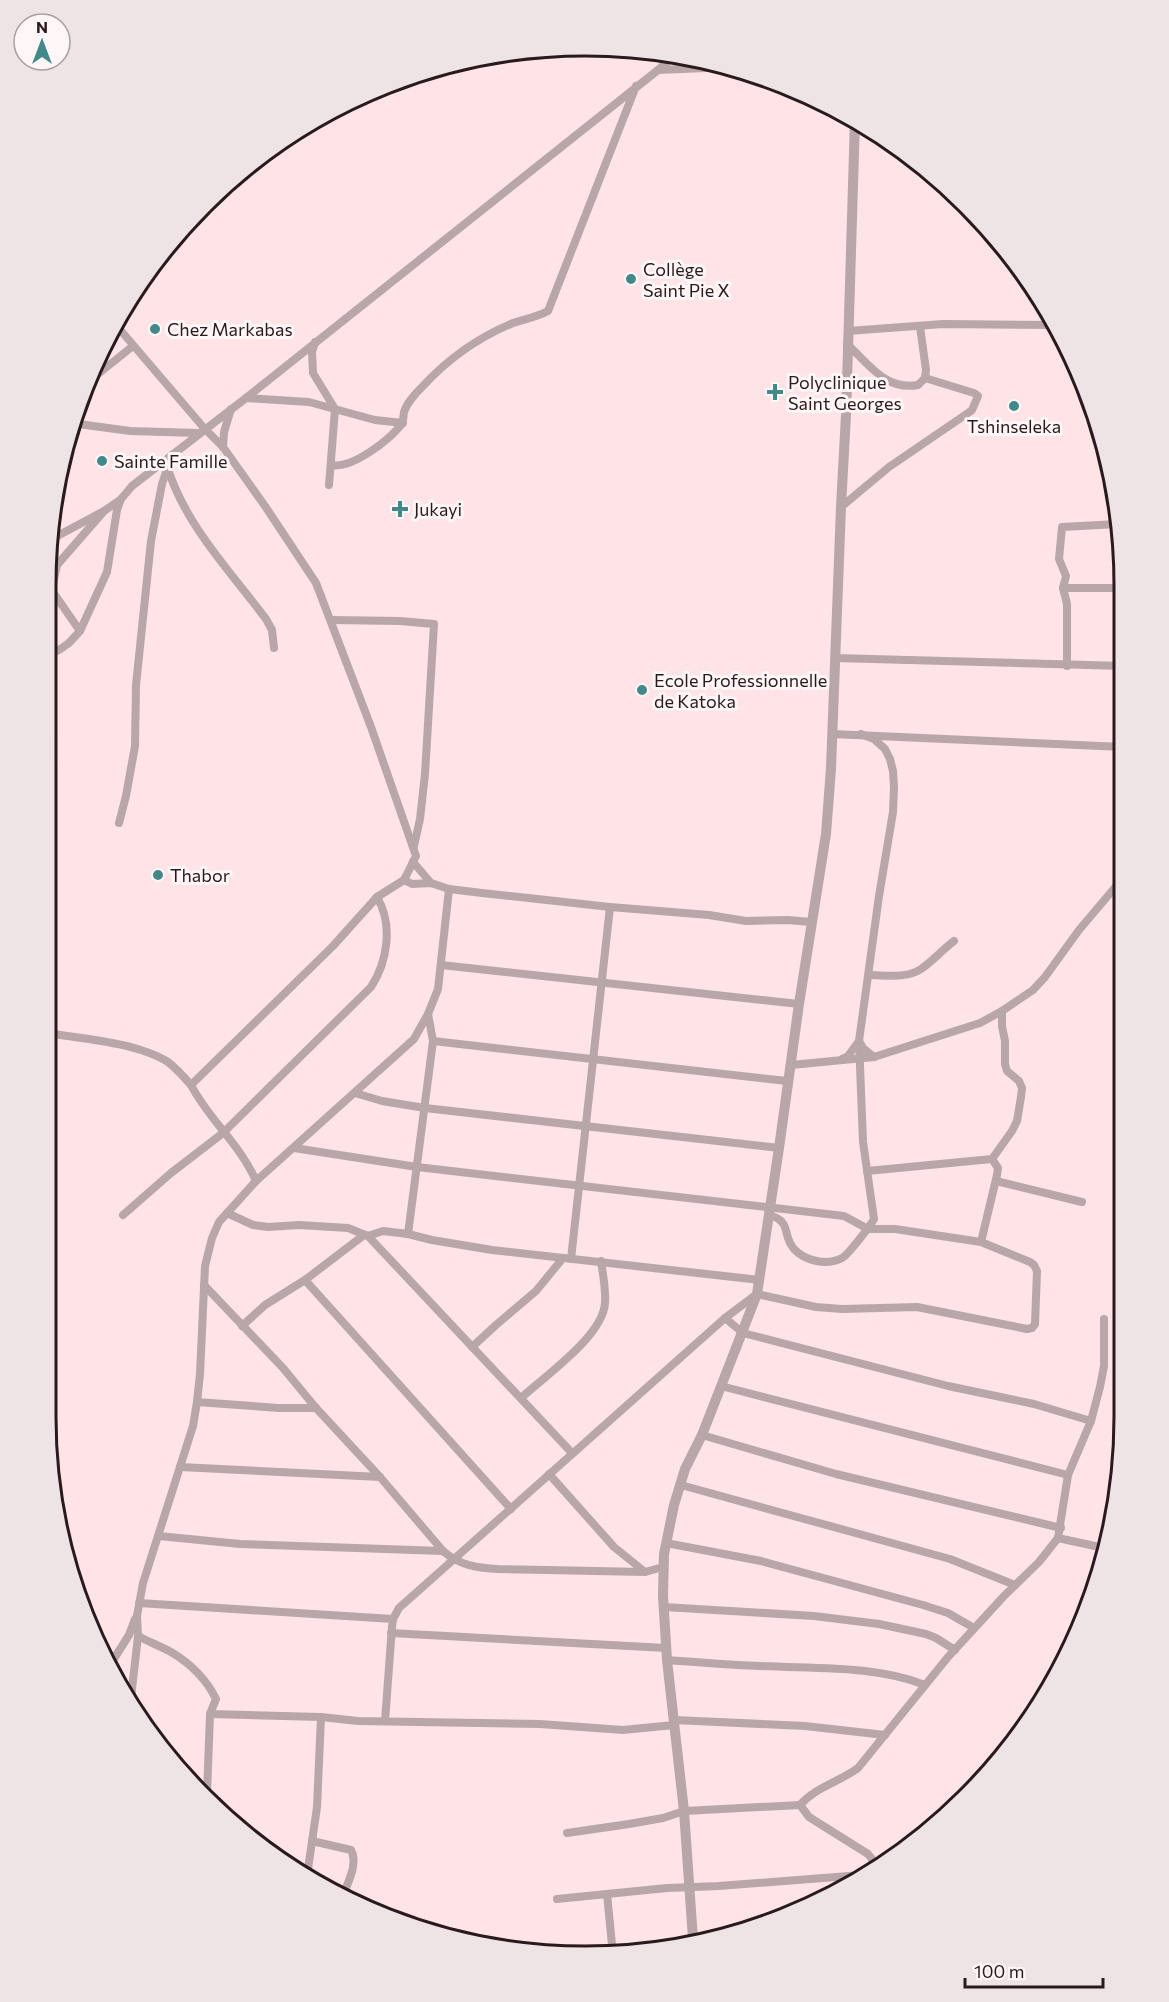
<svg xmlns="http://www.w3.org/2000/svg" width="1169" height="2002" font-family="Commissioner,sans-serif">
<style>
.lines{fill:none;stroke-linecap:round;stroke-linejoin:round}
.minor{stroke:#b9a6a9;stroke-width:8}
.tertiary{stroke:#b9a6a9;stroke-width:10}
.poi-dot{fill:#41898a;stroke:#fff6f7;stroke-width:2}
.labels{text-anchor:middle;dominant-baseline:central;stroke-width:6;stroke-linejoin:round;paint-order:stroke}
.poi-label{font-size:18px;fill:#291a1d;stroke:#fff6f7;text-anchor:start}
.rim{fill:none;stroke:#291a1d;stroke-width:3}
</style>
<rect width="100%" height="100%" fill="#fee3e7"/>
<g class="lines">
<g class="minor">
<path d="M 658,70 L 729,67"/>
<path d="M 848,331 L 943,324 L 1056,325"/>
<path d="M 315,342 L 312,352 L 313,373 L 335,409 L 329,485"/>
<path d="M 847,344 C 868,363 885,391 918,385 L 925,378 L 926,370 L 920,327"/>
<path d="M 88,382 L 133,346"/>
<path d="M 246,398 L 309,402 L 375,420 L 403,423"/>
<path d="M 71,423 L 130,431 L 198,433"/>
<path d="M 223,447 L 224,432 L 231,409"/>
<path d="M 331,465 C 352,469 388,441 401,425 C 404,421 403,417 404,412 C 407,402 416,393 423,386 C 448,359 479,337 513,323 C 525,319 537,317 548,311 L 636,86"/>
<path d="M 167,466 C 185,525 230,571 266,619 L 272,630 L 274,648"/>
<path d="M 841,507 L 889,467 L 968,413 L 972,410 L 978,396 L 974,393 L 925,378"/>
<path d="M 48,541 L 104,511 L 120,500"/>
<path d="M 46,582 L 80,631"/>
<path d="M 1063,588 L 1123,588"/>
<path d="M 52,589 L 57,565 L 104,511"/>
<path d="M 331,620 L 400,621 L 434,624 L 425,774 L 420,819 L 414,846"/>
<path d="M 46,655 L 59,650 L 69,643 L 80,631 L 107,572 L 117,510 L 121,499 L 132,486 L 246,398 L 658,70 L 676,54"/>
<path d="M 835,658 L 1123,666"/>
<path d="M 1067,666 L 1067,604 L 1063,588 L 1066,576 L 1059,559 L 1062,527 L 1118,524"/>
<path d="M 832,734 L 1123,747"/>
<path d="M 119,823 L 126,796 L 135,746 L 136,685 L 151,541 L 162,484 L 172,455"/>
<path d="M 413,862 L 431,883"/>
<path d="M 404,880 L 412,884 L 431,883 L 449,889 L 482,893 L 610,907 L 709,915 L 746,921 L 788,920 L 811,922"/>
<path d="M 441,965 L 799,1004"/>
<path d="M 869,975 C 886,975 906,979 921,969 C 933,961 942,950 954,941"/>
<path d="M 46,1033 C 81,1038 138,1043 168,1062 C 177,1069 184,1077 191,1085 L 333,946 L 377,897 L 404,880 L 416,856 L 371,727 L 316,583 L 265,506 L 223,447 L 204,428 L 116,325"/>
<path d="M 433,1041 L 787,1081"/>
<path d="M 842,1059 L 848,1056 L 859,1041 L 863,1048 L 874,1057"/>
<path d="M 791,1065 L 874,1057 L 980,1023 L 1002,1011 L 1033,990 L 1045,977 L 1079,930 L 1123,878"/>
<path d="M 191,1085 C 209,1120 240,1144 256,1181"/>
<path d="M 355,1093 L 382,1101 L 425,1108 L 779,1148"/>
<path d="M 294,1148 L 417,1167 L 844,1216 L 868,1229 L 895,1229 L 981,1242 L 1030,1262 L 1034,1265 L 1037,1271 L 1035,1324 L 1032,1328 L 1027,1329 L 917,1307 L 842,1309 L 816,1307 L 757,1294 L 725,1318 L 399,1608 L 393,1619 L 392,1627 L 385,1721"/>
<path d="M 867,1171 L 992,1159"/>
<path d="M 996,1181 L 1082,1202"/>
<path d="M 227,1213 L 253,1225 L 268,1227 L 299,1225 L 348,1228 L 368,1236 L 383,1231 L 408,1234 L 432,1240 L 492,1250 L 760,1280"/>
<path d="M 123,1215 L 171,1173 L 223,1133 L 371,987 C 388,961 393,924 377,897"/>
<path d="M 769,1215 C 793,1222 781,1234 794,1249 C 805,1261 827,1266 842,1258 C 848,1255 870,1226 874,1219 L 863,1142 L 859,1041 L 879,896 L 893,812 L 894,787 L 893,771 L 890,759 L 885,749 L 874,739 L 861,734"/>
<path d="M 408,1234 L 433,1041 L 428,1014 L 438,989 L 449,889"/>
<path d="M 368,1236 L 572,1453"/>
<path d="M 981,1242 L 997,1175 L 998,1168 L 992,1159 L 1012,1131 L 1017,1121 L 1021,1097 L 1022,1088 L 1019,1081 L 1007,1071 L 1005,1064 L 1005,1041 L 1002,1026 L 1002,1011"/>
<path d="M 571,1259 L 610,907"/>
<path d="M 305,1280 L 511,1509"/>
<path d="M 204,1285 L 283,1368 L 316,1408 L 380,1477 L 443,1551 C 459,1565 476,1568 498,1569 L 645,1572 L 663,1567"/>
<path d="M 725,1318 L 743,1333 L 948,1386 L 1034,1404 L 1091,1421"/>
<path d="M 242,1326 L 265,1305 L 305,1280 L 364,1235"/>
<path d="M 472,1347 L 496,1325 L 536,1291 L 563,1258"/>
<path d="M 721,1386 L 1068,1475"/>
<path d="M 521,1398 C 545,1376 603,1336 605,1303 C 606,1289 603,1275 601,1261"/>
<path d="M 197,1402 L 279,1408 L 316,1408"/>
<path d="M 702,1435 L 836,1474 L 1061,1528"/>
<path d="M 180,1467 L 380,1477"/>
<path d="M 549,1474 L 614,1547 L 645,1572"/>
<path d="M 681,1485 L 950,1559 L 1015,1585"/>
<path d="M 159,1536 L 240,1544 L 443,1551"/>
<path d="M 1058,1538 L 1104,1548"/>
<path d="M 666,1543 L 761,1561 L 923,1605 L 948,1613 L 974,1628"/>
<path d="M 139,1603 L 393,1619"/>
<path d="M 664,1607 L 814,1616 L 879,1624 L 926,1634 L 936,1638 L 955,1650"/>
<path d="M 391,1633 L 666,1648"/>
<path d="M 138,1636 C 149,1642 160,1646 171,1652 C 190,1663 207,1680 216,1699 L 210,1714 L 207,1794"/>
<path d="M 667,1660 C 698,1662 729,1665 760,1666 C 813,1669 875,1665 925,1685"/>
<path d="M 112,1662 L 129,1635 L 135,1619"/>
<path d="M 131,1698 L 138,1636 L 137,1616 L 143,1583 L 193,1426 L 197,1402 L 200,1374 L 205,1266 L 212,1238 L 219,1222 L 256,1181 L 414,1039 L 428,1014"/>
<path d="M 210,1714 L 321,1717 L 358,1721 L 540,1724 L 623,1730 L 674,1725"/>
<path d="M 674,1720 L 805,1726 L 885,1735"/>
<path d="M 567,1833 L 629,1824 L 663,1818 L 684,1811 L 800,1805"/>
<path d="M 312,1841 L 351,1850 C 358,1863 349,1880 344,1893"/>
<path d="M 873,1869 L 872,1859 L 868,1854 L 809,1817 L 800,1805 C 816,1787 839,1782 858,1768 L 948,1657 L 1004,1596 L 1039,1562 L 1058,1538 L 1068,1475 L 1091,1421 L 1100,1387 L 1104,1366 L 1104,1319"/>
<path d="M 294,1870 L 308,1871"/>
<path d="M 307,1876 L 317,1807 L 321,1717"/>
<path d="M 607,1894 L 613,1955"/>
<path d="M 557,1899 L 667,1888 L 719,1886 L 862,1875"/>
</g>
<path class="tertiary" d="M 693,1939 L 684,1811 L 667,1660 L 663,1596 L 664,1554 L 674,1505 L 685,1469 L 702,1435 L 757,1294 L 779,1148 L 799,1004 L 826,834 L 831,768 L 841,507 L 846,415 L 855,120"/>
</g>
<g class="poi-dot">
<circle cx="631" cy="279" r="6"/>
<circle cx="155" cy="329" r="6"/>
<path d="M772 383h6v6h6v6h-6v6h-6v-6h-6v-6h6z"/>
<circle cx="1014" cy="406" r="6"/>
<circle cx="102" cy="461" r="6"/>
<path d="M397 500h6v6h6v6h-6v6h-6v-6h-6v-6h6z"/>
<circle cx="642" cy="690" r="6"/>
<circle cx="158" cy="875" r="6"/>
</g>
<g class="labels">
<g class="poi-label">
<text x="643" y="269">Collège<tspan x="643" dy="21">Saint Pie X</tspan></text>
<text x="167" y="329">Chez Markabas</text>
<text x="788" y="382">Polyclinique<tspan x="788" dy="21">Saint Georges</tspan></text>
<text x="1014" y="426" text-anchor="middle">Tshinseleka</text>
<text x="114" y="461">Sainte Famille</text>
<text x="414" y="509">Jukayi</text>
<text x="654" y="680">Ecole Professionnelle<tspan x="654" dy="21">de Katoka</tspan></text>
<text x="170" y="875">Thabor</text>
</g>
</g>
<path d="M0 0H1169V2002H0ZM585 56H585A529 529 0 0 1 1114 585V1417A529 529 0 0 1 585 1946H585A529 529 0 0 1 56 1417V585A529 529 0 0 1 585 56Z" fill="#eee4e6" fill-rule="evenodd"/>
<path class="rim" d="M585 56H585A529 529 0 0 1 1114 585V1417A529 529 0 0 1 585 1946H585A529 529 0 0 1 56 1417V585A529 529 0 0 1 585 56Z"/>
<g transform="translate(42 42)"><circle r="28" fill="#fff6f7" stroke="#a99ea0" stroke-width="1.5"/>
<path d="M0-4.5L10 22L0 15L-10 22Z" fill="#41898a"/>
<text y="-9" font-size="16" font-weight="bold" text-anchor="middle" fill="#291a1d">N</text>
</g>
<path d="M965 1978v9h138v-9" fill="none" stroke="#291a1d" stroke-width="3"/>
<text x="974" y="1978" font-size="18" fill="#291a1d" stroke="#fff6f7" stroke-width="4.5" paint-order="stroke">100 m</text>
</svg>
